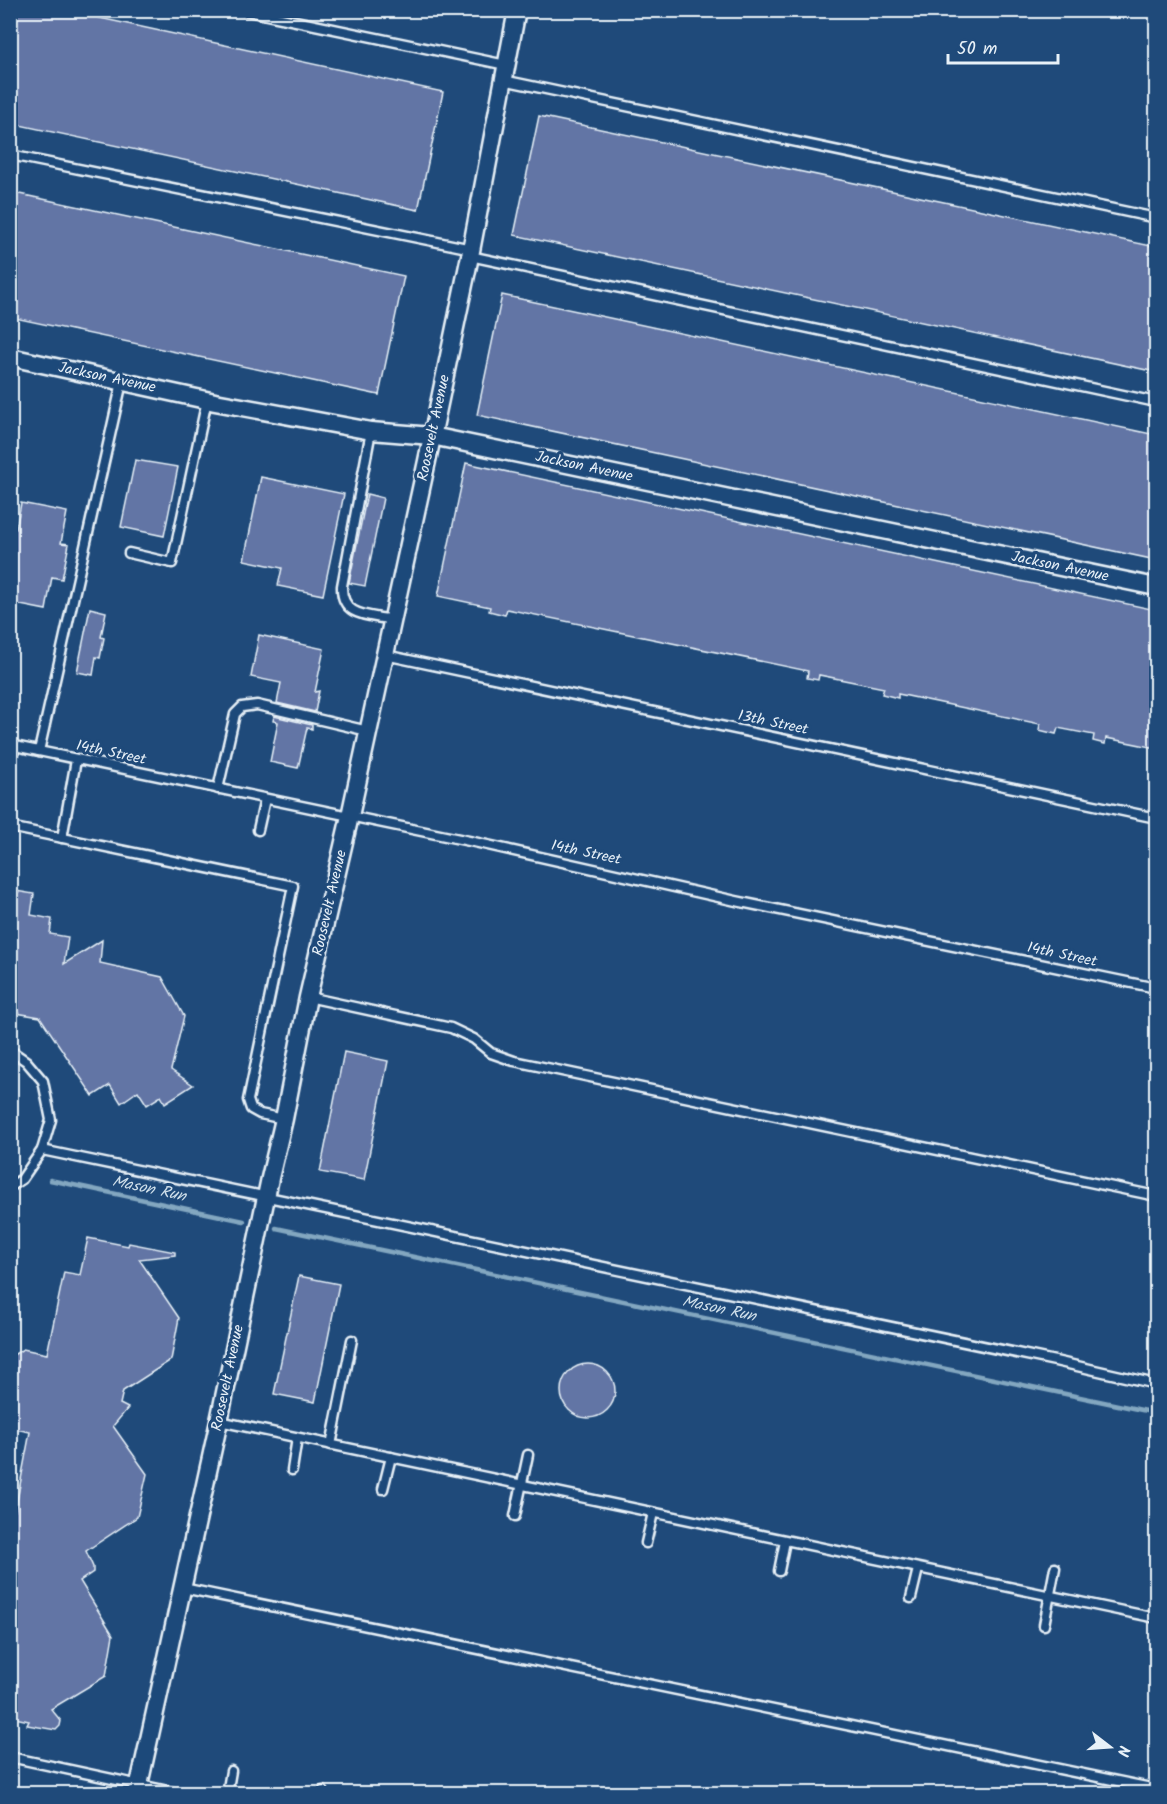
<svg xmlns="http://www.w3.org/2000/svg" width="1167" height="1804" font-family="Kalam,sans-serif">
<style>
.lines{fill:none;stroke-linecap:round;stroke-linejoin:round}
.stream{stroke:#83a7c0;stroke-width:4.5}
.building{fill:#6275a5;stroke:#e8f1f8;stroke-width:1.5}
.service-casing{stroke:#e8f1f8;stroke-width:13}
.minor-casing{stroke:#e8f1f8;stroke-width:21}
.service{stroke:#1f4a7a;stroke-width:8}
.minor{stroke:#1f4a7a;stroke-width:16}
.labels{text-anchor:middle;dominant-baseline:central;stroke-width:6;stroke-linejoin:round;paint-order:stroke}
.street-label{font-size:15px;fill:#e8f1f8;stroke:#1f4a7a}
.water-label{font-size:16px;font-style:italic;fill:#cfdfea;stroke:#1f4a7a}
</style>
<rect width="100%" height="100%" fill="#1f4a7a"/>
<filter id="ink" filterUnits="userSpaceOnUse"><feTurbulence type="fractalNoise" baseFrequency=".0167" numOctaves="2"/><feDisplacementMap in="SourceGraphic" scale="12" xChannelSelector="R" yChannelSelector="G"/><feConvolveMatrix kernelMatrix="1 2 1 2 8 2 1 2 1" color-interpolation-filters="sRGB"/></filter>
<g filter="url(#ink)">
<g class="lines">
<g class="stream">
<path d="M 50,1180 L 244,1221"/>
<path d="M 276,1228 L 1156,1413"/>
</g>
</g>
<g class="building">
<path d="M 10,10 L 63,10 L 443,92 L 418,210 L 10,123 Z"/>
<path d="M 539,116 L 1156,247 L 1156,372 L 514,235 Z"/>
<path d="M 10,192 L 404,276 L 379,395 L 10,317 Z"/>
<path d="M 502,295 L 1156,435 L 1156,560 L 477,415 Z"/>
<path d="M 135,460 L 178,467 L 164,536 L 121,527 Z"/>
<path d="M 466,463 L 1156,610 L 1156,748 L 1106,738 L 1105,744 L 1093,741 L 1094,735 L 1058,728 L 1056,734 L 1039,730 L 1040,724 L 898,694 L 898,698 L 882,694 L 884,688 L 819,675 L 818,680 L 807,678 L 808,671 L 507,609 L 505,615 L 489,611 L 490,607 L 438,596 Z"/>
<path d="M 261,477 L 344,494 L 323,595 L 278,586 L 282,568 L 244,560 Z"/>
<path d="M 367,494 L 383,498 L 365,586 L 349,583 Z"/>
<path d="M 21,503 L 67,512 L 61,543 L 69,544 L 62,579 L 52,577 L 46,610 L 10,603 L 10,528 L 16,529 Z"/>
<path d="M 90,608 L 106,612 L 101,637 L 104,638 L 100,658 L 96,657 L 93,675 L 77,672 Z"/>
<path d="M 259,635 L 324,649 L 315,692 L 319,691 L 315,712 L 277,703 L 281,683 L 251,677 Z"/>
<path d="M 274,716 L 312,725 L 312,729 L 307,728 L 298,768 L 270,762 L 278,722 L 273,721 Z"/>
<path d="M 10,890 L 34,894 L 31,915 L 52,919 L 50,934 L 68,937 L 64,964 L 102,940 L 100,963 L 162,977 L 184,1016 L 171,1070 L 193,1085 L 165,1103 L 161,1096 L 147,1105 L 138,1091 L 121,1103 L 110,1085 L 93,1096 L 40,1017 L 10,1012 Z"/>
<path d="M 344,1052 L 388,1061 L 364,1180 L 320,1172 Z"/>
<path d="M 88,1238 L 128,1246 L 129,1243 L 175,1252 L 175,1255 L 139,1259 L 179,1318 L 171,1360 L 123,1391 L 120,1404 L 128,1408 L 113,1426 L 147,1474 L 137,1517 L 86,1551 L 93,1567 L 93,1572 L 80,1581 L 113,1635 L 106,1676 L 51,1709 L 61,1721 L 60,1726 L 56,1730 L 27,1725 L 29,1721 L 10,1717 L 10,1510 L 15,1511 L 30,1432 L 10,1428 L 10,1357 L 23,1349 L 47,1354 L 64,1272 L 80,1275 Z"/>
<path d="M 299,1276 L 339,1284 L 315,1402 L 274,1394 Z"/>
<circle cx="588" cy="1391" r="27"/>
</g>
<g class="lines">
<g class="service-casing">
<g id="service">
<path d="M 243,10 L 506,65"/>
<path d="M 503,80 L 1156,218"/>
<path d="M 10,155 L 472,249"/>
<path d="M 470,256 L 1156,402"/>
<path d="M 371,431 L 342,586 C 341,617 368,615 392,620"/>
<path d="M 129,553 L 172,563 L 207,400"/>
<path d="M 385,655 L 1156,818"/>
<path d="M 10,745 L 474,842 L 736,901 L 1156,988"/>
<path d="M 39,751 L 122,382"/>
<path d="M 10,767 L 15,746"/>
<path d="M 218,789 L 235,714 L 242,707 L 257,705 L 368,731"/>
<path d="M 10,827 L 293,886 L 248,1100 L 251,1109 L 260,1114 L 284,1119"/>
<path d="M 258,830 L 265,799"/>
<path d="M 62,838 L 76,760"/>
<path d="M 308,997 L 451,1028 L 474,1039 L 491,1053 L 514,1061 L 1156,1196"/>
<path d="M 10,1050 L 26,1061 L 43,1081 L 51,1120 L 42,1150 L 22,1179 L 10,1187"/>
<path d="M 42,1150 L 1055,1361 L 1156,1384"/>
<path d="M 219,1421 L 1156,1618"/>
<path d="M 331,1445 L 352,1340"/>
<path d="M 292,1470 L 297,1438"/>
<path d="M 383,1489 L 391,1457"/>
<path d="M 515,1516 L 528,1455"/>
<path d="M 646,1543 L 653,1513"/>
<path d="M 779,1571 L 785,1541"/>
<path d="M 183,1588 L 1156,1789"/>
<path d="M 911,1598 L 918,1569"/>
<path d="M 1044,1625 L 1055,1568"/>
<path d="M 10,1757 L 182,1794"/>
<path d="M 227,1794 L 231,1771"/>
<path d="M 323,1794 L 323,1791"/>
</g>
</g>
<g class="minor-casing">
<g id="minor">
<path d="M 10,357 L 215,402 L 371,431 L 432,436 L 1156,587"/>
<path d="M 137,1794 L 219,1421 L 270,1178 L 284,1119 L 308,997 L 350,816 L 427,461 L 470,256 L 517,10"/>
</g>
</g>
<use href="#service" class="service"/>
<use href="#minor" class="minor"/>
</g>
</g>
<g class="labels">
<g class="street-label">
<text transform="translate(107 378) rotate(12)">Jackson Avenue</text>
<text transform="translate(434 428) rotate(-78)">Roosevelt Avenue</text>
<text transform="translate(584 467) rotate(12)">Jackson Avenue</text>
<text transform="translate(1060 567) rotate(12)">Jackson Avenue</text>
<text transform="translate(773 723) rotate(12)">13th Street</text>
<text transform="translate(111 753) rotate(12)">14th Street</text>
<text transform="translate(586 853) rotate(12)">14th Street</text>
<text transform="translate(330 903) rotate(-77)">Roosevelt Avenue</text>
<text transform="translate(1062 955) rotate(12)">14th Street</text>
<text transform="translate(228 1378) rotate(-78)">Roosevelt Avenue</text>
</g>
<g class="water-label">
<text transform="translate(149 1189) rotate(12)">Mason Run</text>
<text transform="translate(719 1309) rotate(12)">Mason Run</text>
</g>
</g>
<rect width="1167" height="1804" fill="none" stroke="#1f4a7a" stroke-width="36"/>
<rect x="18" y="18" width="1131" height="1768" fill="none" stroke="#e8f1f8" stroke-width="2" filter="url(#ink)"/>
<g transform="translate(1110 1747) rotate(107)" stroke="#1f4a7a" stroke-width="4.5" paint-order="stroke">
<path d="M0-4.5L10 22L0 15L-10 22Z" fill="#e8f1f8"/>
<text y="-9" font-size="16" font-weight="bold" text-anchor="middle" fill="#e8f1f8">N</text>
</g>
<path d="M948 54v9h110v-9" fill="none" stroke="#e8f1f8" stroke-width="3"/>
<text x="957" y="54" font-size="18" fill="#e8f1f8" stroke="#1f4a7a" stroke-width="4.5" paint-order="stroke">50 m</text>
</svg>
